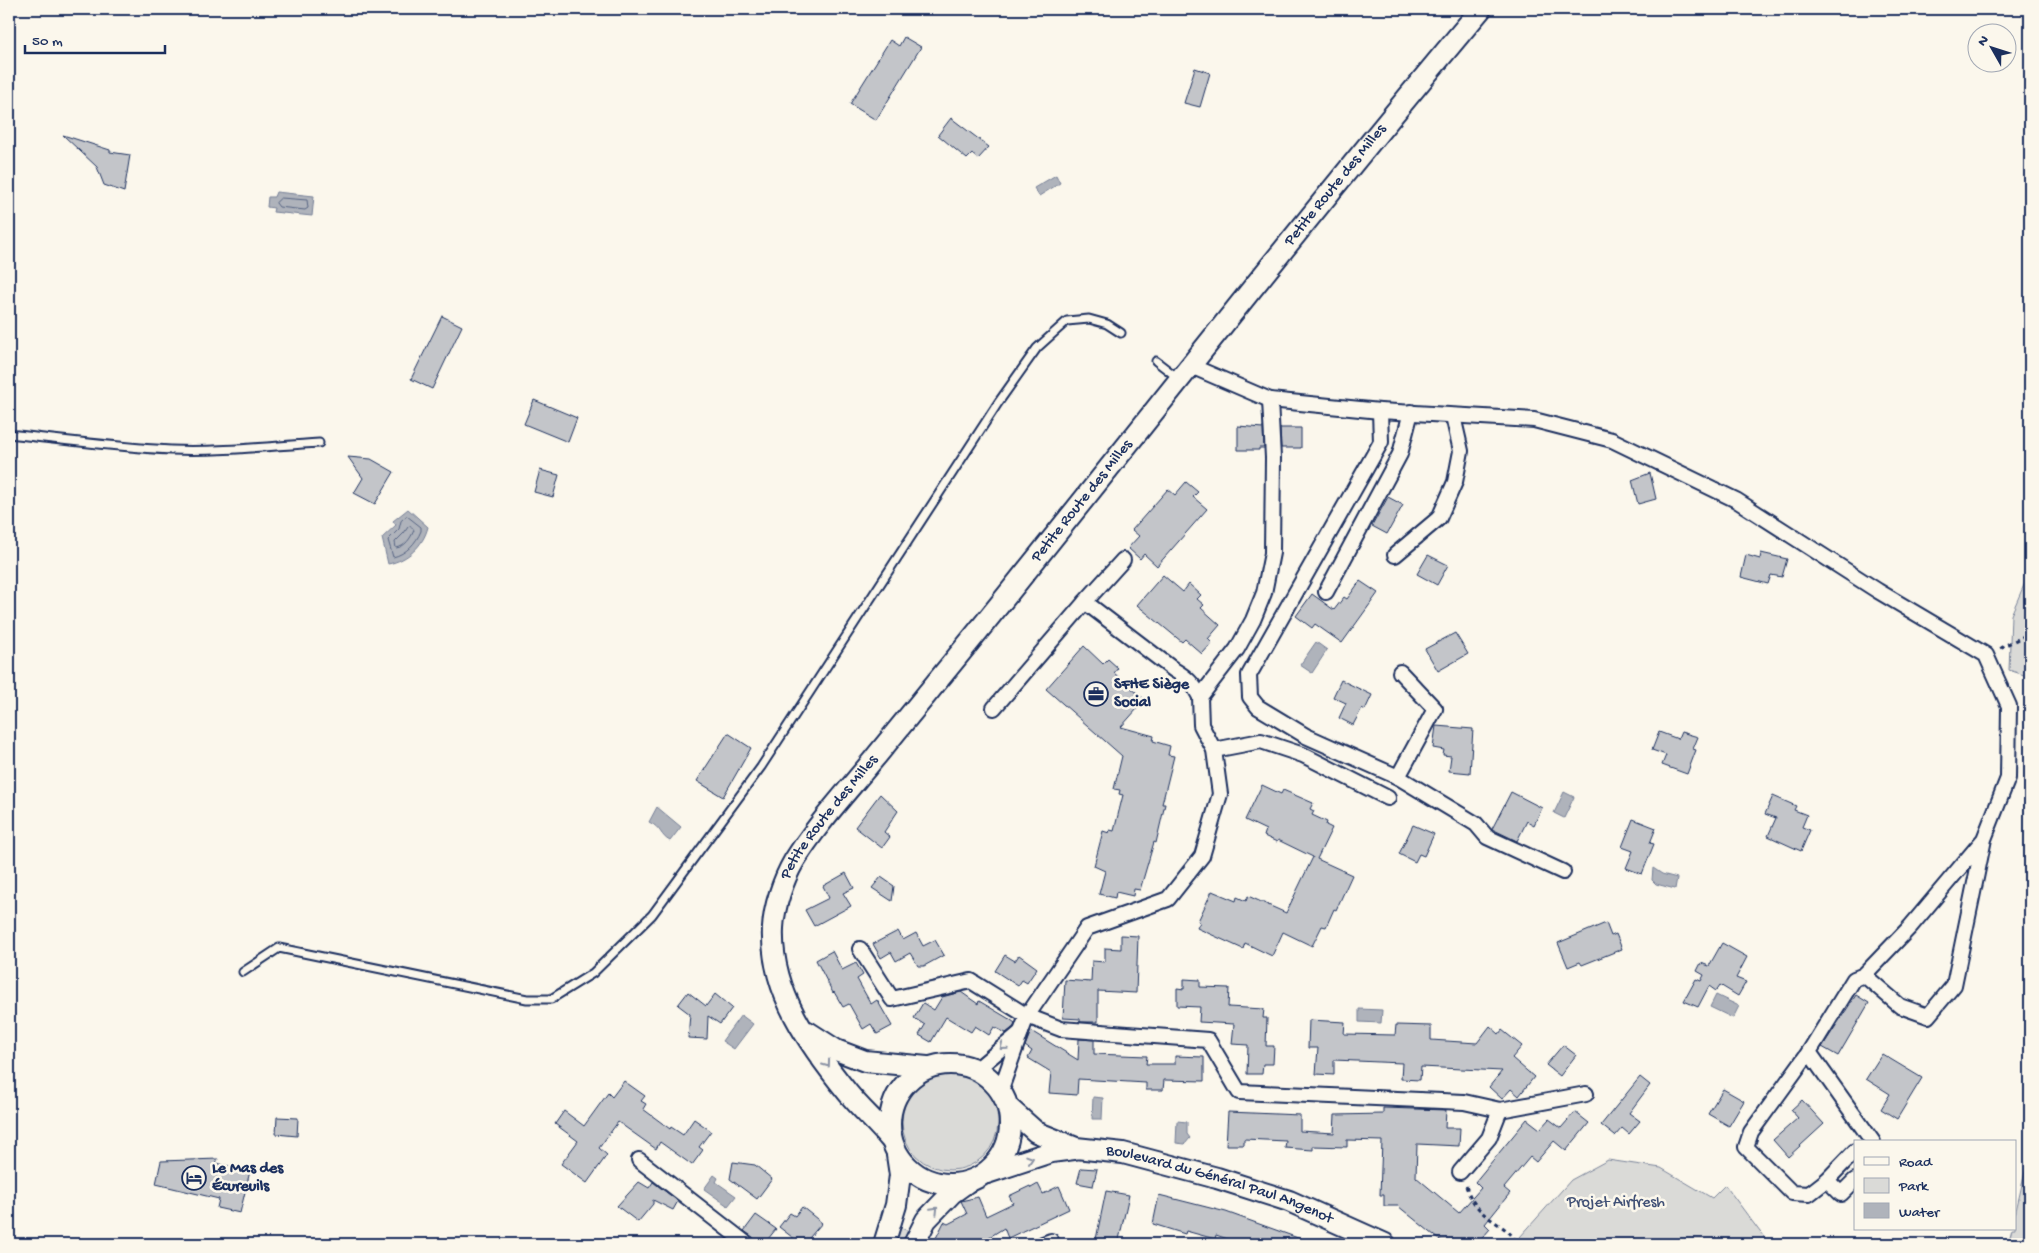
<svg xmlns="http://www.w3.org/2000/svg" width="2039" height="1253" font-family="'Gochi Hand',sans-serif">
<style>
.green{fill:#dadad7;stroke:#7a849a}
.water{fill:#afb3bb;stroke:#747e96}
.lines{fill:none;stroke-linecap:round;stroke-linejoin:round}
.shore{stroke:#566483;stroke-width:1}
.building{fill:#c3c5c9;stroke:#1b2f5e}
.service-casing{stroke:#1b2f5e;stroke-width:11}
.minor-casing{stroke:#1b2f5e;stroke-width:18}
.secondary-casing{stroke:#1b2f5e;stroke-width:24}
.path{stroke:#1b2f5e;stroke-width:3;stroke-dasharray:4 4;stroke-linecap:butt}
.service{stroke:#fbf7ec;stroke-width:7}
.minor{stroke:#fbf7ec;stroke-width:14}
.secondary{stroke:#fbf7ec;stroke-width:20}
.oneway{stroke:#8b93a5}
.labels{text-anchor:middle;dominant-baseline:central;stroke-width:5;stroke-linejoin:round;paint-order:stroke}
.street-label{font-size:16px;fill:#1b2f5e;stroke:#fbf7ec}
.poi-label{font-size:16px;font-weight:bold;fill:#1b2f5e;stroke:#fbf7ec;text-anchor:start}
.park-label{font-size:16px;fill:#415176;stroke:#fbf7ec}
</style>
<rect width="100%" height="100%" fill="#fbf7ec"/>
<filter id="ink" filterUnits="userSpaceOnUse"><feTurbulence type="fractalNoise" baseFrequency=".02" numOctaves="2"/><feDisplacementMap in="SourceGraphic" scale="10" xChannelSelector="R" yChannelSelector="G"/><feConvolveMatrix kernelMatrix="1 2 1 2 8 2 1 2 1" color-interpolation-filters="sRGB"/></filter>
<g filter="url(#ink)">
<g class="green">
<path d="M 2030,571 L 2030,677 L 2009,670 L 2011,615 Z"/>
<circle cx="950" cy="1122" r="48"/>
<path d="M 2030,1150 L 2030,1244 L 2008,1244 L 2012,1229 L 2015,1229 L 2015,1215 Z"/>
<path d="M 1608,1160 L 1661,1168 L 1712,1198 L 1725,1185 L 1769,1244 L 1521,1244 L 1520,1237 L 1571,1180 Z"/>
<path d="M 901,1228 L 909,1231 L 904,1244 L 894,1244 Z"/>
</g>
<g class="water">
<path d="M 1056,175 L 1060,183 L 1039,196 L 1034,188 Z"/>
<path d="M 276,192 L 314,196 L 312,216 L 273,212 L 274,208 L 267,207 L 268,197 L 274,197 Z"/>
<path d="M 408,509 L 428,527 C 423,546 408,560 388,564 L 382,538 L 396,525 L 393,521 Z"/>
<path d="M 1316,642 L 1327,650 L 1312,673 L 1300,665 Z"/>
<path d="M 1564,792 L 1574,797 L 1564,818 L 1554,813 Z"/>
<path d="M 657,807 L 681,827 L 670,841 C 660,836 662,828 649,822 Z"/>
<path d="M 1653,868 L 1662,874 L 1677,878 L 1675,889 L 1656,884 L 1652,880 Z"/>
<path d="M 1716,995 L 1739,1006 L 1733,1018 L 1710,1007 Z"/>
<path d="M 1359,1009 L 1382,1010 L 1381,1023 L 1359,1022 Z"/>
<path d="M 741,1015 L 753,1024 L 734,1049 L 722,1041 Z"/>
<path d="M 1093,1097 L 1103,1098 L 1102,1119 L 1092,1119 Z"/>
<path d="M 1177,1121 L 1187,1122 L 1187,1134 L 1190,1138 L 1185,1144 L 1176,1143 Z"/>
<path d="M 714,1175 L 718,1178 L 716,1182 L 736,1196 L 728,1206 L 704,1189 Z"/>
</g>
<g class="lines">
<g class="shore">
<path d="M 281,198 L 307,200 L 308,208 L 305,210 L 279,207 L 276,203 Z"/>
<path d="M 407,516 L 421,527 L 421,531 C 416,543 406,554 393,557 L 388,540 L 399,529 L 401,521 Z"/>
<path d="M 411,526 L 414,530 C 411,538 405,547 396,548 L 395,542 L 404,533 L 408,527 Z"/>
</g>
</g>
<g class="building">
<path d="M 904,37 L 921,47 L 876,120 L 850,104 L 890,40 L 899,46 Z"/>
<path d="M 1195,68 L 1210,73 L 1200,107 L 1184,103 Z"/>
<path d="M 951,118 L 989,147 L 978,159 L 972,154 L 967,159 L 938,135 Z"/>
<path d="M 63,135 L 110,150 L 110,152 L 130,155 L 124,192 L 104,185 L 97,167 Z"/>
<path d="M 442,316 L 462,326 L 432,389 L 411,379 Z"/>
<path d="M 534,400 L 577,418 L 568,442 L 524,424 Z"/>
<path d="M 1238,426 L 1263,428 L 1264,448 L 1259,448 L 1259,450 L 1238,450 Z"/>
<path d="M 1280,428 L 1301,428 L 1301,448 L 1281,448 Z"/>
<path d="M 348,457 L 371,459 L 394,472 L 375,504 L 354,493 L 363,478 Z"/>
<path d="M 540,470 L 559,475 L 553,497 L 534,492 Z"/>
<path d="M 1650,473 L 1656,499 L 1638,504 L 1632,480 Z"/>
<path d="M 1186,482 L 1198,492 L 1193,497 L 1207,509 L 1157,566 L 1144,554 L 1140,559 L 1128,548 L 1139,536 L 1132,530 L 1168,489 L 1175,495 Z"/>
<path d="M 1388,497 L 1403,505 L 1387,534 L 1372,526 Z"/>
<path d="M 1761,553 L 1787,559 L 1782,577 L 1771,575 L 1768,584 L 1741,577 L 1746,555 L 1760,559 Z"/>
<path d="M 1428,555 L 1448,565 L 1437,585 L 1417,574 Z"/>
<path d="M 1163,575 L 1183,592 L 1189,584 L 1201,595 L 1197,599 L 1204,605 L 1201,608 L 1220,625 L 1208,639 L 1212,643 L 1202,654 L 1185,639 L 1182,642 L 1137,605 Z"/>
<path d="M 1360,581 L 1378,593 L 1342,643 L 1315,624 L 1312,628 L 1296,616 L 1312,594 L 1334,610 L 1344,597 L 1347,599 Z"/>
<path d="M 1455,633 L 1468,654 L 1438,671 L 1425,649 Z"/>
<path d="M 1084,646 L 1103,664 L 1108,659 L 1118,668 L 1114,673 L 1145,700 L 1121,727 L 1154,736 L 1153,741 L 1170,746 L 1168,755 L 1174,756 L 1162,804 L 1165,804 L 1156,843 L 1154,842 L 1140,890 L 1134,889 L 1133,896 L 1116,892 L 1115,898 L 1099,894 L 1105,871 L 1094,866 L 1103,831 L 1109,833 L 1110,830 L 1114,831 L 1123,795 L 1119,794 L 1120,790 L 1114,789 L 1122,756 L 1046,689 Z"/>
<path d="M 1341,680 L 1372,695 L 1365,710 L 1362,708 L 1353,725 L 1339,718 L 1346,703 L 1333,697 Z"/>
<path d="M 1436,726 L 1473,729 L 1470,773 L 1449,771 L 1451,756 L 1443,755 L 1444,750 L 1433,748 Z"/>
<path d="M 1659,732 L 1678,739 L 1681,732 L 1698,737 L 1693,749 L 1696,750 L 1687,774 L 1662,765 L 1666,755 L 1652,750 Z"/>
<path d="M 728,733 L 751,748 L 723,797 L 697,781 Z"/>
<path d="M 1262,785 L 1281,794 L 1283,790 L 1313,803 L 1310,809 L 1314,811 L 1312,815 L 1327,822 L 1326,825 L 1332,828 L 1317,859 L 1352,875 L 1336,910 L 1334,909 L 1326,927 L 1322,926 L 1312,946 L 1283,932 L 1272,956 L 1245,943 L 1243,949 L 1197,928 L 1200,922 L 1198,921 L 1212,891 L 1236,901 L 1237,897 L 1246,901 L 1248,896 L 1286,913 L 1313,857 L 1278,840 L 1277,842 L 1264,836 L 1266,830 L 1245,820 Z"/>
<path d="M 1511,792 L 1542,808 L 1534,825 L 1527,821 L 1517,841 L 1492,829 Z"/>
<path d="M 880,794 L 898,811 L 884,832 L 890,837 L 882,848 L 855,827 Z"/>
<path d="M 1773,796 L 1796,806 L 1794,810 L 1807,815 L 1802,827 L 1810,830 L 1801,851 L 1768,836 L 1776,818 L 1765,814 Z"/>
<path d="M 1633,819 L 1656,828 L 1650,843 L 1654,844 L 1642,874 L 1626,868 L 1633,851 L 1622,847 Z"/>
<path d="M 1413,825 L 1434,834 L 1424,856 L 1419,854 L 1415,862 L 1399,854 Z"/>
<path d="M 846,873 L 854,888 L 843,893 L 851,906 L 814,926 L 805,910 L 829,898 L 823,886 Z"/>
<path d="M 881,877 L 894,886 L 892,901 L 872,888 Z"/>
<path d="M 1606,923 L 1611,936 L 1616,934 L 1622,949 L 1582,965 L 1580,962 L 1568,967 L 1558,943 Z"/>
<path d="M 898,931 L 903,940 L 916,933 L 923,946 L 935,940 L 944,955 L 924,966 L 918,966 L 910,953 L 896,961 L 891,952 L 881,958 L 873,944 Z"/>
<path d="M 1121,935 L 1138,936 L 1136,993 L 1098,991 L 1098,1022 L 1080,1022 L 1080,1019 L 1063,1018 L 1065,980 L 1091,982 L 1092,961 L 1105,962 L 1105,948 L 1121,949 Z"/>
<path d="M 1722,943 L 1747,957 L 1736,978 L 1746,982 L 1738,996 L 1720,985 L 1716,991 L 1709,986 L 1698,1007 L 1684,1001 L 1696,979 L 1701,981 L 1704,975 L 1697,971 L 1701,963 L 1709,966 Z"/>
<path d="M 832,951 L 842,970 L 856,963 L 863,975 L 857,979 L 871,1004 L 877,1000 L 892,1026 L 877,1034 L 871,1024 L 863,1029 L 849,1004 L 843,1007 L 834,992 L 833,993 L 816,960 Z"/>
<path d="M 1005,955 L 1015,961 L 1019,955 L 1037,968 L 1027,983 L 1022,980 L 1018,986 L 995,971 Z"/>
<path d="M 1184,979 L 1200,980 L 1200,987 L 1229,988 L 1228,1007 L 1264,1009 L 1263,1018 L 1267,1018 L 1266,1046 L 1274,1046 L 1273,1064 L 1263,1064 L 1262,1074 L 1247,1074 L 1248,1045 L 1232,1044 L 1234,1024 L 1199,1022 L 1200,1007 L 1177,1006 L 1177,988 L 1184,989 Z"/>
<path d="M 688,992 L 706,1006 L 715,994 L 732,1008 L 720,1024 L 708,1016 L 707,1039 L 688,1038 L 690,1014 L 678,1005 Z"/>
<path d="M 961,992 L 978,1004 L 979,1001 L 1011,1020 L 1015,1023 L 1014,1027 L 1006,1033 L 994,1027 L 989,1035 L 975,1026 L 971,1032 L 946,1017 L 931,1042 L 919,1035 L 925,1025 L 914,1018 L 923,1003 L 934,1010 L 942,997 Z"/>
<path d="M 1856,995 L 1869,1003 L 1838,1056 L 1822,1047 Z"/>
<path d="M 1309,1020 L 1345,1022 L 1344,1034 L 1395,1035 L 1396,1025 L 1431,1026 L 1431,1040 L 1477,1043 L 1490,1026 L 1499,1034 L 1502,1030 L 1522,1046 L 1512,1058 L 1534,1077 L 1519,1096 L 1511,1089 L 1502,1099 L 1489,1087 L 1502,1071 L 1421,1067 L 1420,1080 L 1401,1079 L 1402,1063 L 1334,1060 L 1334,1075 L 1316,1074 L 1318,1048 L 1308,1048 Z"/>
<path d="M 1031,1031 L 1078,1060 L 1079,1039 L 1094,1040 L 1094,1054 L 1147,1056 L 1146,1064 L 1175,1064 L 1175,1056 L 1204,1057 L 1204,1081 L 1164,1080 L 1163,1090 L 1146,1090 L 1146,1083 L 1078,1079 L 1077,1095 L 1049,1093 L 1051,1072 L 1028,1058 L 1032,1051 L 1025,1046 Z"/>
<path d="M 1563,1045 L 1576,1055 L 1560,1076 L 1546,1065 Z"/>
<path d="M 1882,1054 L 1922,1078 L 1897,1119 L 1881,1109 L 1890,1094 L 1866,1079 Z"/>
<path d="M 1640,1077 L 1650,1085 L 1629,1113 L 1640,1121 L 1629,1134 L 1622,1128 L 1615,1136 L 1601,1125 Z"/>
<path d="M 624,1081 L 645,1096 L 641,1101 L 646,1104 L 643,1109 L 670,1129 L 671,1127 L 683,1135 L 694,1119 L 711,1131 L 699,1147 L 703,1150 L 692,1165 L 660,1142 L 656,1149 L 618,1122 L 599,1148 L 607,1155 L 587,1183 L 561,1164 L 578,1141 L 555,1124 L 564,1111 L 584,1126 L 608,1093 L 612,1097 Z"/>
<path d="M 1723,1089 L 1744,1101 L 1729,1126 L 1708,1114 Z"/>
<path d="M 1802,1100 L 1824,1124 L 1788,1157 L 1773,1140 L 1798,1118 L 1791,1110 Z"/>
<path d="M 1383,1108 L 1446,1110 L 1445,1128 L 1460,1128 L 1459,1146 L 1417,1144 L 1416,1177 L 1459,1213 L 1481,1188 L 1475,1182 L 1527,1119 L 1540,1129 L 1549,1119 L 1561,1128 L 1575,1112 L 1589,1123 L 1566,1151 L 1554,1141 L 1536,1162 L 1530,1157 L 1504,1188 L 1510,1193 L 1485,1224 L 1490,1229 L 1477,1244 L 1445,1244 L 1398,1206 L 1384,1206 L 1384,1195 L 1380,1195 L 1382,1141 L 1347,1140 L 1347,1147 L 1313,1146 L 1313,1150 L 1285,1148 L 1286,1141 L 1244,1139 L 1244,1145 L 1226,1145 L 1228,1112 L 1300,1115 L 1300,1131 L 1334,1133 L 1335,1115 L 1383,1114 Z"/>
<path d="M 277,1117 L 298,1118 L 297,1136 L 276,1134 Z"/>
<path d="M 218,1159 L 216,1163 L 250,1171 L 240,1213 L 217,1208 L 219,1199 L 156,1184 L 161,1161 Z"/>
<path d="M 733,1162 L 755,1165 L 772,1179 L 757,1199 L 730,1179 Z"/>
<path d="M 1081,1168 L 1097,1169 L 1093,1186 L 1077,1183 Z"/>
<path d="M 639,1182 L 649,1188 L 653,1182 L 678,1201 L 673,1210 L 653,1200 L 653,1204 L 638,1222 L 617,1206 Z"/>
<path d="M 1038,1184 L 1043,1194 L 1059,1186 L 1069,1209 L 1008,1238 L 1004,1228 L 978,1244 L 933,1244 L 944,1222 L 948,1224 L 967,1214 L 961,1201 L 978,1197 L 986,1216 L 1013,1203 L 1009,1196 L 1030,1186 L 1031,1188 Z"/>
<path d="M 1106,1191 L 1129,1195 L 1118,1244 L 1095,1244 Z"/>
<path d="M 1159,1195 L 1226,1212 L 1309,1242 L 1309,1244 L 1242,1244 L 1216,1235 L 1215,1239 L 1186,1231 L 1185,1234 L 1153,1224 Z"/>
<path d="M 802,1207 L 822,1223 L 804,1244 L 801,1244 L 779,1227 L 790,1213 L 795,1216 Z"/>
<path d="M 756,1215 L 776,1229 L 764,1244 L 756,1244 L 753,1237 L 744,1231 Z"/>
</g>
<g class="lines">
<g class="service-casing">
<g id="service">
<path d="M 1156,361 L 1178,378"/>
<path d="M 9,434 C 63,440 117,447 171,450 C 221,452 270,446 319,443"/>
<path d="M 243,972 L 279,948 L 527,999 L 551,999 L 593,973 L 652,915 L 761,767 L 998,403 L 1037,348 L 1067,321 L 1089,319 L 1107,324 L 1121,333"/>
</g>
</g>
<g class="minor-casing">
<g id="minor">
<path d="M 1191,366 L 1270,400 L 1380,411 L 1534,420 L 1612,440 L 1736,500 L 1878,591 L 1986,655 L 2009,706 L 2008,778 L 1984,839 L 1910,927 L 1864,975 L 1900,1006 L 1928,1016 L 1954,985 L 1984,839"/>
<path d="M 1380,411 L 1381,442 L 1249,675 L 1250,697 L 1258,707 L 1306,736 L 1398,777 L 1476,824 L 1487,837 L 1563,872"/>
<path d="M 1395,555 L 1439,518 L 1455,482 L 1461,451 L 1453,416"/>
<path d="M 1326,592 L 1400,454 L 1411,412"/>
<path d="M 1085,602 L 1123,560"/>
<path d="M 994,708 L 1085,602 L 1174,670 C 1186,677 1194,684 1200,697"/>
<path d="M 1214,750 L 1261,741 L 1303,755 L 1388,798"/>
<path d="M 1398,777 L 1435,709 L 1400,672"/>
<path d="M 860,949 L 892,999 L 971,981 L 1027,1016 L 1061,1029 L 1208,1040 L 1239,1092 L 1464,1102 L 1500,1110 L 1586,1094"/>
<path d="M 1864,975 L 1854,979 L 1809,1052 L 1873,1142"/>
<path d="M 1021,1032 L 1027,1016 L 1087,928 L 1168,899 L 1202,856 L 1220,794 L 1214,750 L 1201,725 L 1200,697 L 1237,649 L 1253,620 L 1264,593 L 1272,553 L 1273,458 L 1270,400"/>
<path d="M 1809,1052 L 1751,1132 L 1746,1147 L 1792,1193 L 1809,1194 L 1827,1180"/>
<path d="M 977,1069 L 1021,1032 L 1001,1089"/>
<path d="M 1855,1151 L 1827,1180 L 1841,1194 L 1855,1180"/>
<path d="M 639,1160 L 747,1244"/>
<path d="M 1460,1172 L 1489,1138 L 1500,1110"/>
<path d="M 1043,1244 L 1051,1241 L 1053,1244"/>
</g>
</g>
<g class="secondary-casing">
<g id="secondary">
<path d="M 808,1032 L 836,1050 L 865,1061 L 927,1067"/>
<circle cx="950" cy="1124" r="60"/>
<path id="s1" d="M 1009,1108 L 1036,1132 L 1076,1148 L 1123,1153 L 1217,1178 L 1289,1201 L 1385,1244"/>
<path id="s2" d="M 891,1140 C 877,1123 861,1109 848,1093 C 810,1046 770,992 773,928 C 774,907 783,880 794,861 C 816,825 846,793 873,760 C 921,701 969,643 1016,584 C 1171,391 1323,197 1481,9"/>
<path d="M 987,1173 L 1051,1152 L 1074,1149"/>
<path d="M 884,1244 L 896,1205 L 900,1175 L 897,1155"/>
<path d="M 914,1244 L 926,1220 L 952,1193 L 966,1183"/>
</g>
</g>
<g class="path">
<path d="M 2000,648 L 2030,633"/>
<path d="M 1466,1186 C 1469,1195 1473,1203 1480,1210 C 1491,1223 1510,1227 1517,1244"/>
</g>
<use href="#service" class="service"/>
<use href="#minor" class="minor"/>
<use href="#secondary" class="secondary"/>
</g>
<defs><path id="oneway-chevron" d="M-2-3.5L2.5 0L-2 3.5" fill="none" stroke-width="1.6" stroke-linecap="round" stroke-linejoin="round" transform="scale(1.25)"/></defs>
<g class="oneway">
<use href="#oneway-chevron" transform="translate(1003 1047) rotate(140)"/>
<use href="#oneway-chevron" transform="translate(827 1064) rotate(54)"/>
<use href="#oneway-chevron" transform="translate(1030 1159) rotate(-18)"/>
<use href="#oneway-chevron" transform="translate(935 1210) rotate(-46)"/>
</g>
</g>
<defs>
<g id="office-ring" transform="scale(1.25)"><circle r="9.5" fill="#fbf7ec" stroke="#1b2f5e" stroke-width="1.5"/><path d="M-6-3h4V-5.5h4V-3h4V5H-6ZM-1-4.5V-3h2v-1.5ZM-6 0V1H6V0Z" fill="#1b2f5e"/></g>
<g id="hotel-ring" transform="scale(1.25)"><circle r="9.5" fill="#fbf7ec" stroke="#1b2f5e" stroke-width="1.5"/><path d="M-6-4.5h1.5V1H6V5H4.5V3h-9V5H-6ZM-4 0a1.8 1.8 0 1 1 3.6 0ZM.5 0V-2.5h3Q6-2.5 6 0Z" fill="#1b2f5e"/></g>
</defs>
<g fill-rule="evenodd">
<use href="#office-ring" x="1096" y="694"/>
<use href="#hotel-ring" x="194" y="1178"/>
</g>
<g class="labels">
<g class="street-label">
<text stroke="none"><textPath href="#s2" startOffset="1186">Petite Route des Milles</textPath></text>
<text stroke="none"><textPath href="#s2" startOffset="781">Petite Route des Milles</textPath></text>
<text stroke="none"><textPath href="#s2" startOffset="376">Petite Route des Milles</textPath></text>
<text stroke="none"><textPath href="#s1" startOffset="228">Boulevard du Général Paul Angenot</textPath></text>
</g>
<g class="poi-label">
<text x="1114" y="685">SFHE Siège<tspan x="1114" dy="18">Social</tspan></text>
<text x="212" y="1169">Le Mas des<tspan x="212" dy="18">Écureuils</tspan></text>
</g>
<g class="park-label">
<text x="1616" y="1203">Projet Airfresh</text>
</g>
</g>
<rect width="2039" height="1253" fill="none" stroke="#fbf7ec" stroke-width="30"/>
<rect x="15" y="15" width="2009" height="1223" fill="none" stroke="#1b2f5e" stroke-width="2" filter="url(#ink)"/>
<rect x="1854" y="1140" width="162" height="90" fill="#fbf7ec" stroke="#a1a7b3"/>
<rect x="1864" y="1157" width="25" height="8" fill="#fbf7ec" stroke="#a1a7b3"/>
<text x="1899" y="1166" font-size="15" fill="#1b2f5e">Road</text>
<rect x="1864" y="1178" width="25" height="15" fill="#dadad7" stroke="#a1a7b3"/>
<text x="1899" y="1190" font-size="15" fill="#1b2f5e">Park</text>
<rect x="1864" y="1203" width="25" height="15" fill="#afb3bb" stroke="#a1a7b3"/>
<text x="1899" y="1216" font-size="15" fill="#1b2f5e">Water</text>
<g transform="translate(1992 48) rotate(309)"><circle r="24" fill="#fbf7ec" stroke="#a1a7b3"/>
<path d="M0-4L9 19L0 12L-9 19Z" fill="#1b2f5e"/>
<text y="-8" font-size="14" font-weight="bold" text-anchor="middle" fill="#1b2f5e">N</text>
</g>
<path d="M25 45v8h140v-8" fill="none" stroke="#1b2f5e" stroke-width="2.5"/>
<text x="32" y="45" font-size="15" fill="#1b2f5e" stroke="#fbf7ec" stroke-width="4" paint-order="stroke">50 m</text>
</svg>
